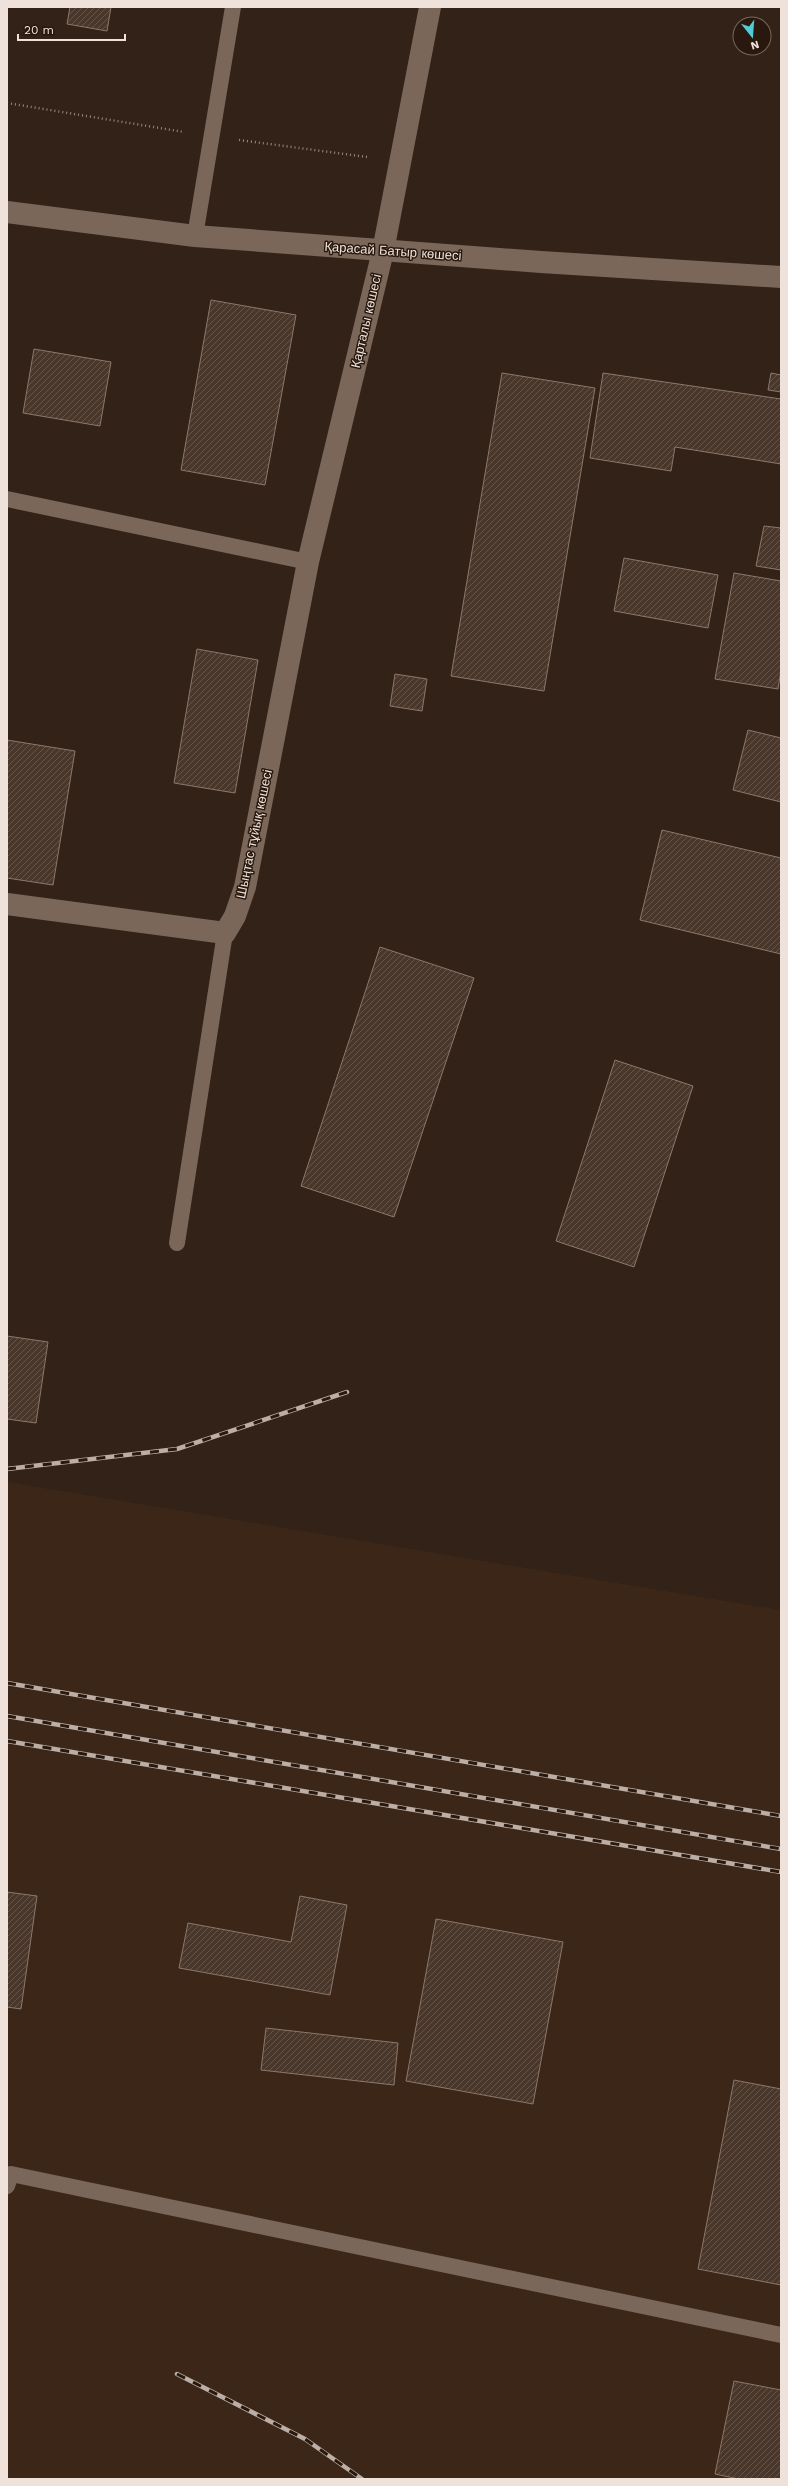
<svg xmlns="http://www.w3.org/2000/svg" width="788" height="2486" font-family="'Work Sans',sans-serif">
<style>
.built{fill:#3c2617}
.building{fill:url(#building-hatch);stroke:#8c786b}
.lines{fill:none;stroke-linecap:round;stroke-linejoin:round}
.path{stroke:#988a82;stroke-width:2.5;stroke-dasharray:1 3;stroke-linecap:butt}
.lane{stroke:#7a675a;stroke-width:16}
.street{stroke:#7a675a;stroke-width:22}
.secondary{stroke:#7a675a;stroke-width:22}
.rail-casing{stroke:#bbaea6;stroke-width:4.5}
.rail{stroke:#28180d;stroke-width:3;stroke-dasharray:9;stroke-linecap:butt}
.labels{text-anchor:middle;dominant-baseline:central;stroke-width:3;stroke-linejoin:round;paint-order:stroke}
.street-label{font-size:13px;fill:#eee2db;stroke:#28180d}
</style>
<defs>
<pattern id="building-hatch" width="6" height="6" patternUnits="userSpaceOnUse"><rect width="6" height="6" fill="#49372c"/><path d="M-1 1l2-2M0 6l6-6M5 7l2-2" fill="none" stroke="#64544a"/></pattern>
</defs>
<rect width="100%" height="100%" fill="#322217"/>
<path class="built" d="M 7,1482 L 781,1610 L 781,2479 L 7,2479 Z"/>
<g class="building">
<path d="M 70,7 L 111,7 L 107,31 L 67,24 Z"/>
<path d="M 211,300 L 296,315 L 265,485 L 181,470 Z"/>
<path d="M 34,349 L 111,362 L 100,426 L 23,413 Z"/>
<path d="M 502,373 L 595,388 L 544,691 L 451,676 Z"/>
<path d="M 603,373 L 781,399 L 781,464 L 675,447 L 671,471 L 590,458 Z"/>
<path d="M 771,373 L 781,375 L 781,392 L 768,390 Z"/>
<path d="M 764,526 L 781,528 L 781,570 L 756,566 Z"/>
<path d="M 624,558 L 718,575 L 708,628 L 614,611 Z"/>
<path d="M 734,573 L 781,581 L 781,670 L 778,689 L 715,679 Z"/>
<path d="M 197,649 L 258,660 L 235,793 L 174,783 Z"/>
<path d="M 395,674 L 427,679 L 422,711 L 390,706 Z"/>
<path d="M 748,730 L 781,738 L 781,802 L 733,790 Z"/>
<path d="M 7,740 L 75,751 L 53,885 L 7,878 Z"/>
<path d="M 662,830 L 781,858 L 781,954 L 640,920 Z"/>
<path d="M 380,947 L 474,978 L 394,1217 L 301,1186 Z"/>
<path d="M 615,1060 L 693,1086 L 634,1267 L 556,1241 Z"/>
<path d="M 7,1336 L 48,1342 L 36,1423 L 7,1419 Z"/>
<path d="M 7,1892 L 37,1896 L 21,2009 L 7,2007 Z"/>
<path d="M 300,1896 L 347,1905 L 330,1995 L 179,1968 L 188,1923 L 291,1942 Z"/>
<path d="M 436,1919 L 563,1942 L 533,2104 L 406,2081 Z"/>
<path d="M 266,2028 L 398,2043 L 394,2085 L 261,2070 Z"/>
<path d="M 734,2080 L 781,2089 L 781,2285 L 698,2269 Z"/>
<path d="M 734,2381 L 781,2390 L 781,2479 L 739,2479 L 715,2474 Z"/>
</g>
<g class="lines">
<g class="path">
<path d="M 7,103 L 184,132"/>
<path d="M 239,140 L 367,157"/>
</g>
<g class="lane">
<path d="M 195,236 L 233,7"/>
<path d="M 7,499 L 308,562"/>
<path d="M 177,1243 L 225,933"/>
<path d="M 7,2186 L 11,2174 L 781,2335"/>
</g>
<path class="street" d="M 7,904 L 225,933 L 235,916 L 245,887 L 308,562 L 383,251"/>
<g class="secondary">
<path d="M 7,212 L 195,236 L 541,262 L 781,277"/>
<path d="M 383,251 L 430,7"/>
</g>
<g class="rail-casing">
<g id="rail">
<path d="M 7,1469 L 177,1449 L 347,1392"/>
<path d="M 7,1683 L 781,1816"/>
<path d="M 7,1716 L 781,1849"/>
<path d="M 7,1741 L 781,1872"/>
<path d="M 177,2374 L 305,2439 L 362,2479"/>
</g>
</g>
<use href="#rail" class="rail"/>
</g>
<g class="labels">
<g class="street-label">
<text transform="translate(393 251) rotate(4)">Қарасай Батыр көшесі</text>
<text transform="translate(366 321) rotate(-77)">Қарталы көшесі</text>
<text transform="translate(254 834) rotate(-78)">Шыңтас тұйық көшесі</text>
</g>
</g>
<rect width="788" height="2486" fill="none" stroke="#eee2db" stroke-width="16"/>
<g transform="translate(752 36) rotate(163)"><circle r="19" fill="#28180d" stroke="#77695f"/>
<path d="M0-3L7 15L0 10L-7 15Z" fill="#52cbd7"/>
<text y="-6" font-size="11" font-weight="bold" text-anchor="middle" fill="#eee2db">N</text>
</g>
<path d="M18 34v6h107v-6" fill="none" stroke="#eee2db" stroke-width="2"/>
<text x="24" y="34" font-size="12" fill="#eee2db" stroke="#28180d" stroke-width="3" paint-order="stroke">20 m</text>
</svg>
